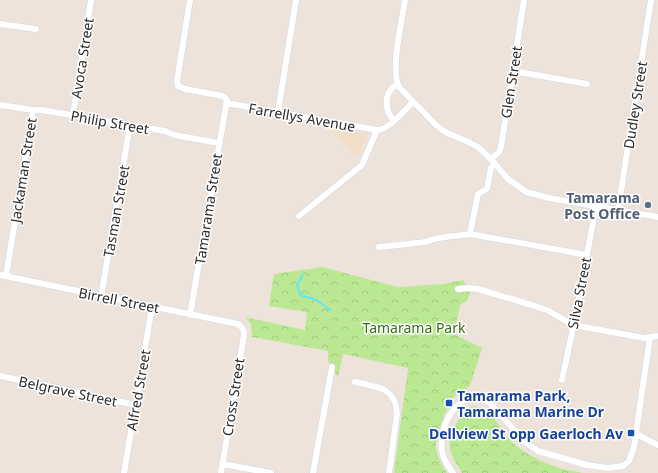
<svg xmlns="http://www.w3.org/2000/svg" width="658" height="473" viewBox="0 0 658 473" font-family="'Noto Sans',sans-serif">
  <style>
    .education { fill: #f1dfc9 }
    .forest { fill: url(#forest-crowns) }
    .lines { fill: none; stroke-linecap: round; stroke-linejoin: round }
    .stream { stroke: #65e5fa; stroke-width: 2 }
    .minor-casing { stroke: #d0d7e5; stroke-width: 7 }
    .minor { stroke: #fff; stroke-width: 6 }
    .service-dot { fill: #5c6f8a; stroke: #fff; stroke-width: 1.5 }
    .transit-dot { fill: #1a4fb4; stroke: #fff; stroke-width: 1.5 }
    .labels { text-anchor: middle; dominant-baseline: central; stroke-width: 3; stroke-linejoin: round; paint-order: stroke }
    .street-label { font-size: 14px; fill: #2b2b2b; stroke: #fff }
    .service-label { font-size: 14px; font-weight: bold; fill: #4e5e75; stroke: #fff; text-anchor: end }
    .park-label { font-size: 14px; fill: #326f13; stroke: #fff }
    .transit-label { font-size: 14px; font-weight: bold; fill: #164399; stroke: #fff; text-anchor: start }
  </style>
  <defs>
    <pattern id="forest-crowns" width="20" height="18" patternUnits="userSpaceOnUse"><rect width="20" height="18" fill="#bbe993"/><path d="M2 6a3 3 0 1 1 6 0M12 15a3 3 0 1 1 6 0" fill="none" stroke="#a1c87f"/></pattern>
  </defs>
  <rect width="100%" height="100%" fill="#eee3db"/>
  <path class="education" d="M332,128l36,6v2l-11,22 -27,-28z"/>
  <path class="forest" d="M322,267l76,20 46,-3 19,-4 7,13 -3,8 -7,4 -6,29 28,14 -12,38c-4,2 -9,5 -13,8 -10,9 -21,39 -21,53 1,10 6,18 11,26h-53l14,-105 -65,-14 -5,23 -10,-16v-10l-76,-14 -1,-13 -6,-7 60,13 2,-18 -38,-6 5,-32z
    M472,406c21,0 27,24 40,36 15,14 34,22 54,28 5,1 11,1 16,3h-120c-10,-16 -17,-25 -9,-43 4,-8 7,-13 12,-19l-1,-1z"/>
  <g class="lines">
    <path class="stream" d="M303,274l-6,12 4,10c14,2 18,5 29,14"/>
    <g class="minor-casing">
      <path id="minor" d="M190,0l-13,81 1,5 7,3 38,7 4,4 -37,215
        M405,0c-3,21 -15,70 -6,87l37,38 9,7 21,9 12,6 13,12 17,20 18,13 23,6 109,19
        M0,24l36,5
        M513,71l74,13
        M226,103l151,27c12,0 27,-19 36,-28
        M0,105l33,5h8l124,21 9,4 45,8
        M278,112l18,-112
        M73,115l18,-115
        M394,121c-10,-12 -11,-29 4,-37
        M491,159l8,-7 2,-5 23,-147
        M618,210l33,-210
        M299,216l63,-51 15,-35
        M470,234l8,-40 9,-5 4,-21 3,-4
        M379,247l47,-5c13,-7 30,-5 44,-8l117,21
        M0,275l238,49c4,3 6,5 6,11l-23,138
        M6,276l27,-166
        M458,289l11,-1 9,1 47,14 22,7 26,15 71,13 14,-2
        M101,297l29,-172
        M0,376l135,29
        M562,380l14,-66 20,-108
        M355,382c22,5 41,5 42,32l-8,59
        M636,434l22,11
        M222,464l49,9
        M124,473l28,-166
        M313,473l19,-106
        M453,473c-5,-7 -10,-14 -11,-22 -4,-25 18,-68 48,-48l35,39 13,9 49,14 21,3 15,-2 6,-5 5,-14 16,-110"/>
    </g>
    <use href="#minor" class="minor"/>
  </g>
  <circle class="service-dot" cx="648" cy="205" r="4"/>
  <g class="transit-dot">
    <rect x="445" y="399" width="8" height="8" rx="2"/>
    <rect x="627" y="429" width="8" height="8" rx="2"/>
  </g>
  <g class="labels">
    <g class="street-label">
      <text transform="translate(82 58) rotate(-81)">Avoca Street</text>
      <text transform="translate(511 82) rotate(-81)">Glen Street</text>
      <text transform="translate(635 105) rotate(-81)">Dudley Street</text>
      <text transform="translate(302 117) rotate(10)">Farrellys Avenue</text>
      <text transform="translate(110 122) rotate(10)">Philip Street</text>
      <text transform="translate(23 170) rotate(-81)">Jackaman Street</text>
      <text transform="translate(208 209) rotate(-81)">Tamarama Street</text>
      <text transform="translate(116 211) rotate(-80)">Tasman Street</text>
      <text transform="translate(579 293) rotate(-79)">Silva Street</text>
      <text transform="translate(119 300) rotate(11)">Birrell Street</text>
      <text transform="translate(138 390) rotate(-80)">Alfred Street</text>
      <text transform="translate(68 391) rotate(12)">Belgrave Street</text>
      <text transform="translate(233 397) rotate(-81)">Cross Street</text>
    </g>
    <g class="service-label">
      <text x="640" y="197">Tamarama<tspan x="640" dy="16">Post Office</tspan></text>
    </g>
    <g class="park-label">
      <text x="414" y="327">Tamarama Park</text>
    </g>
    <g class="transit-label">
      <text x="457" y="395">Tamarama Park,<tspan x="457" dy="16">Tamarama Marine Dr</tspan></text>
      <text x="623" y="433" text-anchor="end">Dellview St opp Gaerloch Av</text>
    </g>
  </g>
</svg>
